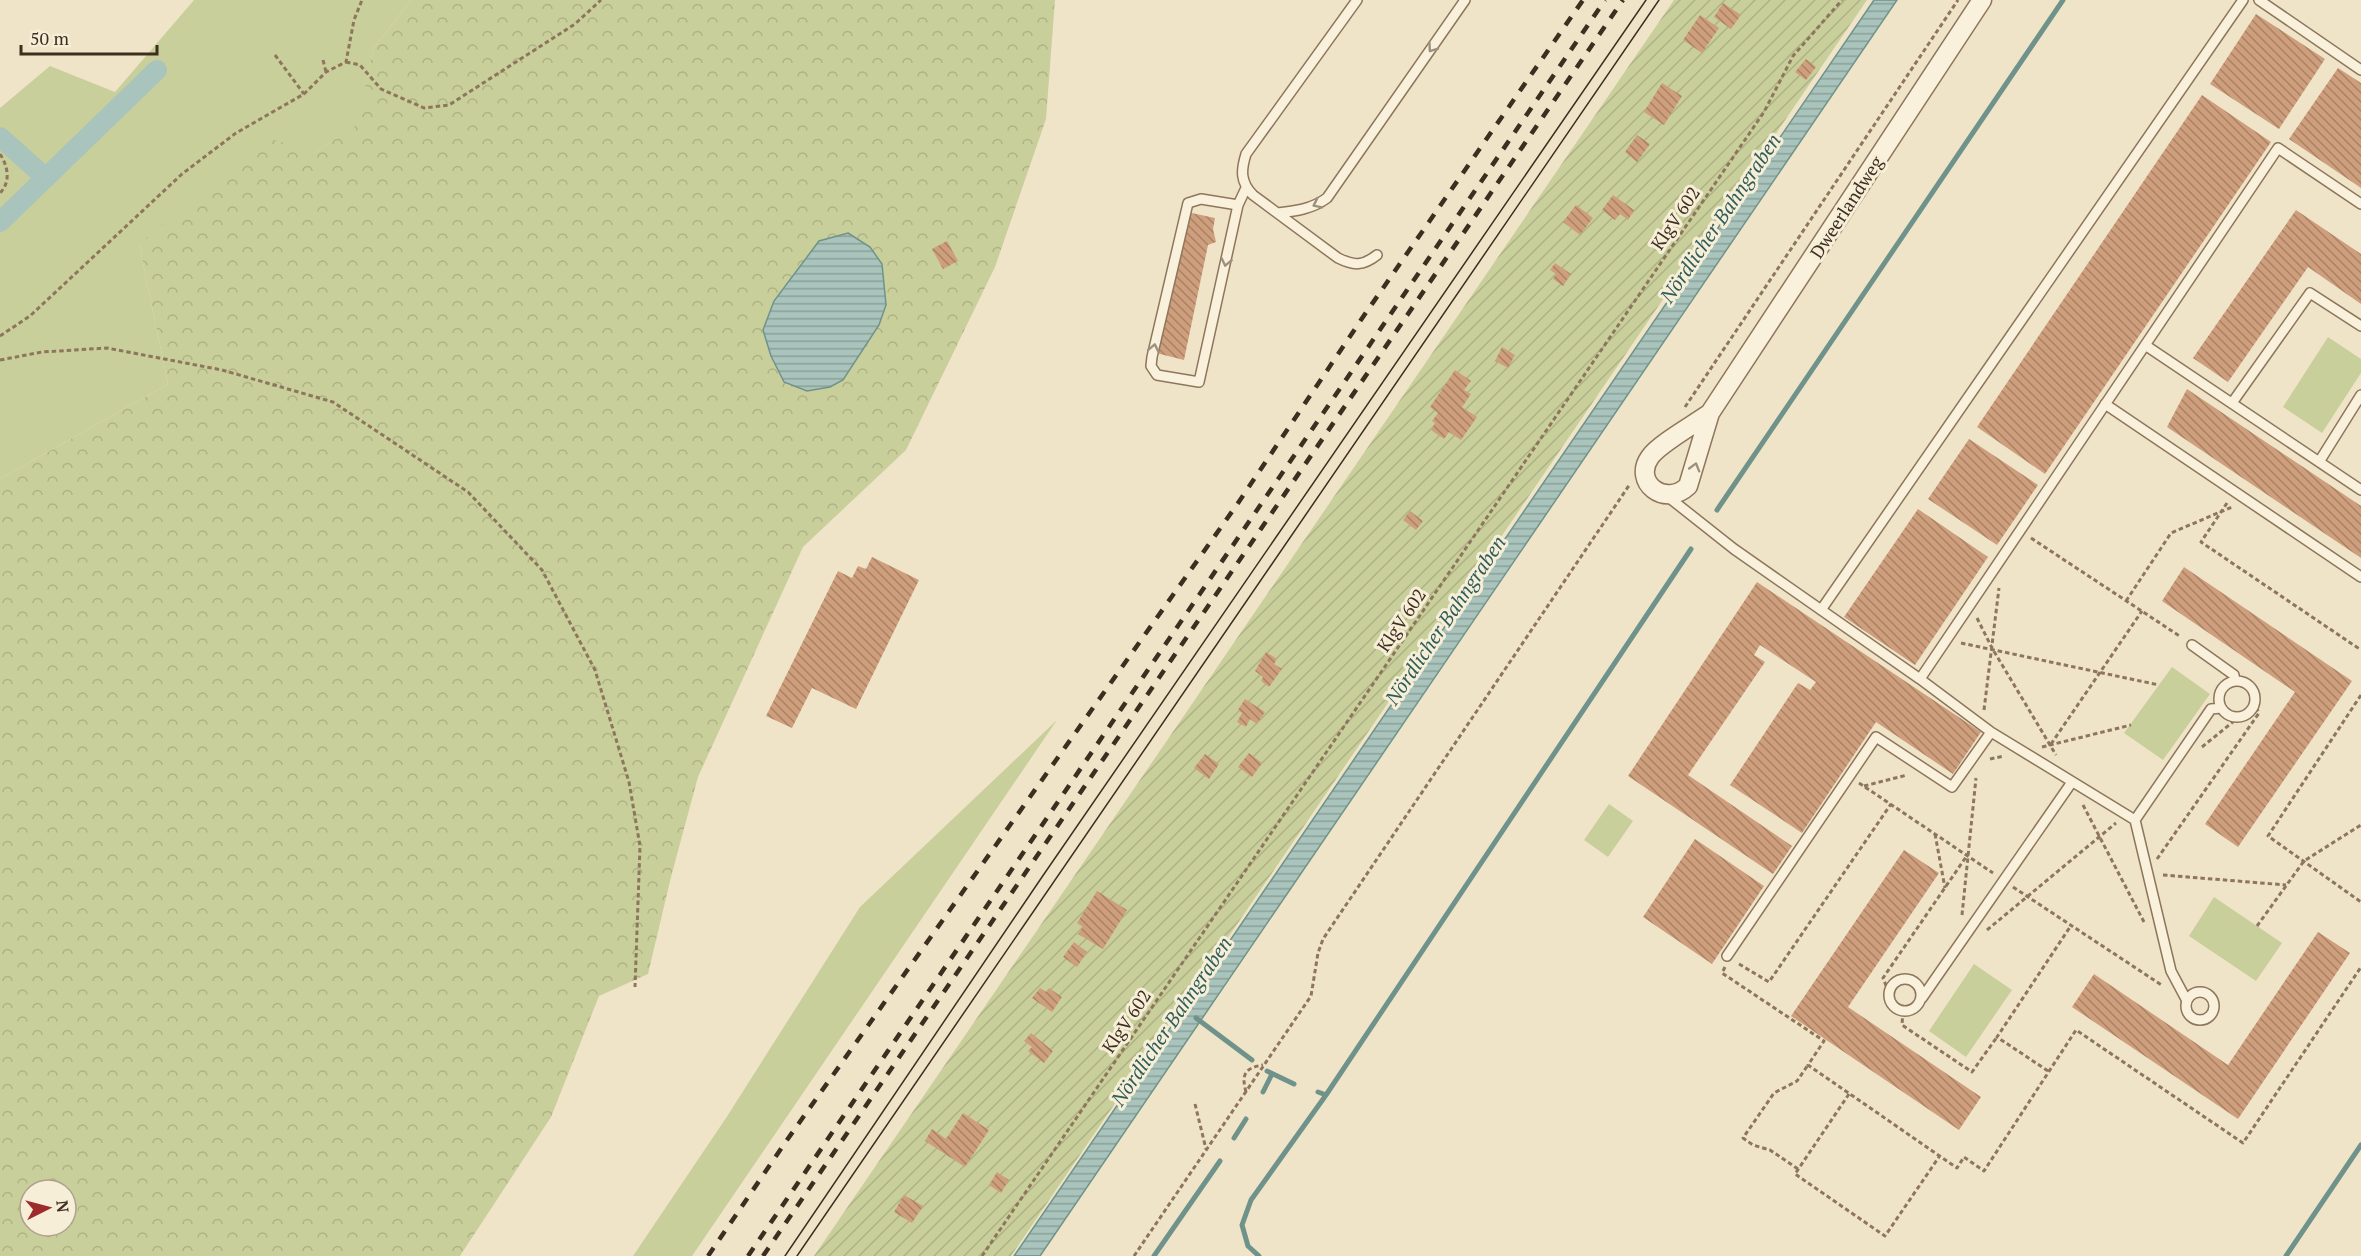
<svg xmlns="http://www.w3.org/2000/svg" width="2361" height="1256" viewBox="0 0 2361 1256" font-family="'PT Serif',serif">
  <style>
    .green { fill: #c9cf9b }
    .forest { fill: url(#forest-crowns); fill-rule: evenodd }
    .garden { fill: url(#garden-furrows) }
    .water { fill: url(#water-rules); stroke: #6f938a; stroke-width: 1.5 }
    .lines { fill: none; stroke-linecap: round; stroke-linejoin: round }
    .stream { stroke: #6f938a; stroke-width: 5 }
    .canal { stroke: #a9c4bc; stroke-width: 20 }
    .building { fill: url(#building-back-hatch) }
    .lane-casing { stroke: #8d765c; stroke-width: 12 }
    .street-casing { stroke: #8d765c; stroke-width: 21 }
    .path { stroke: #8d765c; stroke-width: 3; stroke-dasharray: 4.5 3; stroke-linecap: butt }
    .lane { stroke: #faf1dc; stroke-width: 9 }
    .street { stroke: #faf1dc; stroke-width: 18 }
    .tram { stroke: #3d2e20; stroke-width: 1.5 }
    .rail { stroke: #3d2e20; stroke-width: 4.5; stroke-dasharray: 10 10; stroke-linecap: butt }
    .oneway { stroke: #9c907e }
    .labels { text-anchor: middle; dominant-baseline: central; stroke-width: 6; stroke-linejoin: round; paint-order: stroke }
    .street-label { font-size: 18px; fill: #3d2e20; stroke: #f7eed8 }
    .water-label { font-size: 20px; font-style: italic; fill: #2f5d5a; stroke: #f7eed8 }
  </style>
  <defs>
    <pattern id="forest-crowns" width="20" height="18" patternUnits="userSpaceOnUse" patternTransform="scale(1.5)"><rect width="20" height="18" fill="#c9cf9b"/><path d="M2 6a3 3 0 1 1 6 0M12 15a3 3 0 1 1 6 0" fill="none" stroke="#aeb285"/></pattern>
    <pattern id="garden-furrows" width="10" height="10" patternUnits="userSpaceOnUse" patternTransform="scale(1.5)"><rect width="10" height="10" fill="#c9cf9b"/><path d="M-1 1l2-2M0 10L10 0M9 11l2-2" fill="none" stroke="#aeb285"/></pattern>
    <pattern id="water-rules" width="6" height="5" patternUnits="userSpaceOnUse" patternTransform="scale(1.5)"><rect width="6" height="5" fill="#a9c4bc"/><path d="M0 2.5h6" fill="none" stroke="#8ba098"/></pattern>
    <pattern id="building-back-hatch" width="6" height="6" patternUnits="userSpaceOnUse" patternTransform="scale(1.5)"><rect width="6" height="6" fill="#cf9f7d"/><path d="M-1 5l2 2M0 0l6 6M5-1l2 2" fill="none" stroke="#a98266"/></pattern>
  </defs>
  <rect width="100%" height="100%" fill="#f0e4c8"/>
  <path class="green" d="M194,0h217l-38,49 -14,75 -45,29 -175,91 29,140 -168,95v-371l50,-42 65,26z
    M2328,337l33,22v14l-39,60 -39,-26z
    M2172,667l38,27 -47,66 -39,-27z
    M1057,720l-365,536h-59l93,-138 134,-211z
    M1609,804l24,17 -25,36 -24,-17z
    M2214,897l68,46 -26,38 -67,-45z
    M1974,964l38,26 -46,67 -37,-26z"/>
  <path class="forest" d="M411,0h644l-9,119 -51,148 -89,183 -103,97 -105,230 -27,100 -23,97 -49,22 -48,121 -91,139h-460v-777l168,-95 -29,-140 127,-107 48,16 44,-29 15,-75zM882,264l4,41 -7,20 -36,55zM30,1190h36v36h-36z"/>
  <path class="garden" d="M1674,0h193l-856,1256h-197z"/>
  <path class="water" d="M1874,0h23l-857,1256h-26z
    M848,233l22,14 12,17 4,41 -7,20 -36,55 -13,7 -23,4 -23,-9 -13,-26 -8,-26 11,-29 45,-60z"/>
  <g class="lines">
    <path class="stream" d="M1717,510l346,-510
      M1196,1018l56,42
      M1267,1071l27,13
      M1263,1092l9,-18
      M1318,1092l8,3
      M1234,1138l12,-19
      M1154,1256l66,-95
      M1259,1256l-11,-10 -6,-21 9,-25 75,-105 365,-546
      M2286,1256l75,-111"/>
    <path class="canal" d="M0,137l46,41
      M0,222l157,-152"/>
  </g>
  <path class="building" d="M1723,3l18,12 -10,14 -17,-12z
    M2256,14l69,45 -46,70 -69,-45z
    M1700,15l19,13 -17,25 -19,-13z
    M1806,59l10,8 -10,13 -11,-8z
    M2338,68l23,15v105l-72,-49z
    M1662,83l20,13 -18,29 -20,-13z
    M2202,95l69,47 -226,332 -68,-47z
    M1637,135l13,9 -13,18 -12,-10z
    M1613,195l21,15 -6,10 -8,-6 -5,6 -13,-10z
    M1576,205l17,13 -13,17 -17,-13z
    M2296,210l65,44v50l-53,-37 -80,115 -35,-24z
    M1187,212l28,6 -2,11 3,13 -8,3 -24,115 -28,-7z
    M947,241l11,20 -15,8 -11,-20z
    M1555,263l16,11 -8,12 -10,-7 3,-5 -6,-4z
    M1502,347l13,8 -7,13 -13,-7z
    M1455,370l16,11 -7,9 7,4 -9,13 15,10 -16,23 -12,-8 -5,7 -13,-9 4,-7 -3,-2 6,-8 -8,-6z
    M2187,389l174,117v52l-194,-131z
    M1969,439l69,46 -41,60 -69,-46z
    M1918,509l70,48 -73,108 -71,-48z
    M1410,511l13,10 -7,9 -13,-10z
    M872,557l47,23 -63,129 -44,-21 -20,40 -26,-12 72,-145 14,7 6,-12 8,3z
    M2184,567l168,114 -114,166 -33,-23 90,-132 -133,-91z
    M1757,582l224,150 -28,42 -77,-52 -74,111 -72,-48 68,-102 12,7 6,-8 -56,-37 -6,10 11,7 -77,113 104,71 -19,28 -145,-98z
    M1266,652l11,7 -3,5 8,5 -13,18 -8,-6 2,-4 -8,-6z
    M1245,699l20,13 -8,12 -7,-5 -4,8 -9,-5 5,-9 -4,-3z
    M1249,753l13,10 -10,14 -14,-10z
    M1205,754l14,10 -10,15 -15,-11z
    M1695,839l69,47 -52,78 -69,-47z
    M1904,850l35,23 -91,134 133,90 -22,33 -168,-114z
    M1097,891l30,19 -24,39 -25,-15 5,-7 -6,-4z
    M2318,932l32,21 -112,166 -166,-112 22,-33 134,91z
    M1074,942l13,10 -10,15 -14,-10z
    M1040,988l6,4 3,-4 13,9 -10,15 -20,-14z
    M1031,1033l22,18 -9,12 -16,-12 4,-4 -8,-6z
    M963,1113l26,17 -24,37 -40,-26 7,-12 14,10z
    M997,1172l12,8 -8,13 -12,-8z
    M904,1195l19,11 -11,17 -18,-11z"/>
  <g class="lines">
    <g class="lane-casing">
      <path id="lane" d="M1357,0l-111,154c-5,16 -6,28 7,41l85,63c16,8 25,8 39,-3
        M2259,0l102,70
        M1238,205l-37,-6 -13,4 -36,154 -1,9 6,9 42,7 39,-177 8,-17
        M1278,213c18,-2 34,-4 49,-15l138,-198
        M2145,345l216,145
        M2232,403l78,-110 51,33
        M2105,404l256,173
        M2319,462l42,-67
        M1667,496l67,53 186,130
        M1821,610l422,-610
        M2192,645l42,30 1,6
        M2219 699a18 18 0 1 1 36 0a18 18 0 1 1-36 0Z
        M1991,732l144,88 76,-111 10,-1
        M2135,820l36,151 16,30
        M1727,956l149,-219 76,50 39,-55 -71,-53 358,-531 83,56
        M1889 995a16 16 0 1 1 32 0a16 16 0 1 1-32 0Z
        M2186 1006a14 14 0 1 1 28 0a14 14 0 1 1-28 0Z
        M1922,998l150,-216"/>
    </g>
    <g class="street-casing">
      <path id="street" d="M1710,413c-15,11 -51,31 -60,44 -18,25 15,51 38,29l22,-73 272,-413"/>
    </g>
    <path class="path" d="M275,55l29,39
      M323,60l3,12
      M346,62l14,3 21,24 43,19 25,-3 126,-81 26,-24
      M0,154c8,12 11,28 0,39
      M0,336l30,-20 152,-142 54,-41 68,-39 22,-22 20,-10 8,-42 8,-20
      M0,360l42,-8 65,-4 115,22 111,32 135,90 74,78 53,100 34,112 11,64 -5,141
      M1685,407l273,-407
      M2227,503l-26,39 160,108
      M2031,538l150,99
      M2126,601l45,-68 61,-26
      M1977,618l15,30 64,107
      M1961,643l198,42
      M2361,695l-93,141 93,66
      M1984,710l15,-122
      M2051,744l91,-133
      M2042,747l89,-22
      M2202,747l37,-30
      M1990,759l14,-3
      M1859,783l134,90
      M1864,786l43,-11
      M2083,805l61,117
      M1935,834l10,54
      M2157,859l102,-146 -5,-9
      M2163,875l123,10
      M2013,887l150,99
      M1962,915l14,-137
      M2257,926l47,-65 57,-36
      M1987,930l129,-107
      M1739,964l30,18 122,-178
      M1725,967l-3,6 102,68 -16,24 149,103 7,-11 20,14 92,-141 167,113 118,-176
      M1889,993l-6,-15 83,-121
      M1903,1011l-1,14 70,47 25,-35
      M2048,1071l-51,-34 73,-110
      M1246,1092c-5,-18 -1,-24 17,-27
      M1849,1094l-54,80 90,62 54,-79
      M1195,1104l11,45
      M1798,1169l-28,-19 -17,-5 -10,-7 31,-45 23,-12 11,-16
      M982,1256l782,-1144 29,-56 49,-56
      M1134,1256l177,-260 7,-43 5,-14 307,-455"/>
    <use href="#lane" class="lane"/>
    <use href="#street" class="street"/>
    <path class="tram" d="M785,1256l257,-379 604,-877
      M797,1256l862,-1256"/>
    <path class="rail" d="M708,1256l79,-116 449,-634 129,-192 218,-314
      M748,1256l857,-1256
      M763,1256l860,-1256"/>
  </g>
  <defs><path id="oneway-chevron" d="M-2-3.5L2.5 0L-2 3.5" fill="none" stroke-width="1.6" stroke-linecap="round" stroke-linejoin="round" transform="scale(1.5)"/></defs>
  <g class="oneway">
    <use href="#oneway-chevron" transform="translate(1432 48) rotate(125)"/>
    <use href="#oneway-chevron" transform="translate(1317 204) rotate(154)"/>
    <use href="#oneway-chevron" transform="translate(1226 262) rotate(102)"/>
    <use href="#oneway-chevron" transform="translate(1154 348) rotate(-78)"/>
    <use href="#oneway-chevron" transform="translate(1695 467) rotate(-74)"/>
  </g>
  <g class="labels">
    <g class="street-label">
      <text transform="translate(1846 207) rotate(-57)">Dweerlandweg</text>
      <text transform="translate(1675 218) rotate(-56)">KlgV 602</text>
      <text transform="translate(1401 620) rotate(-56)">KlgV 602</text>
      <text transform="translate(1126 1021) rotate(-56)">KlgV 602</text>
    </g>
    <g class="water-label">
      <text transform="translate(1720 218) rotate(-56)">Nördlicher Bahngraben</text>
      <text transform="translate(1445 620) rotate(-56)">Nördlicher Bahngraben</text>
      <text transform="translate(1171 1021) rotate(-56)">Nördlicher Bahngraben</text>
    </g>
  </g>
  <g transform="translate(48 1208) rotate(84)"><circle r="28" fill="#f7eed8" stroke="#ada18e" stroke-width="1.5"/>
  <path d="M0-4.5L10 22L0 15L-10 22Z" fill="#9e2a2b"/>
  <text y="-9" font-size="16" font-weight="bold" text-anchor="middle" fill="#3d2e20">N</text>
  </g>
  <path d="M21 45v9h136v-9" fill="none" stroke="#3d2e20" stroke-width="3"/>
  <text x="30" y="45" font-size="18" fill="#3d2e20" stroke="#f7eed8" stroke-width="4.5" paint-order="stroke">50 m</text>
</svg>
